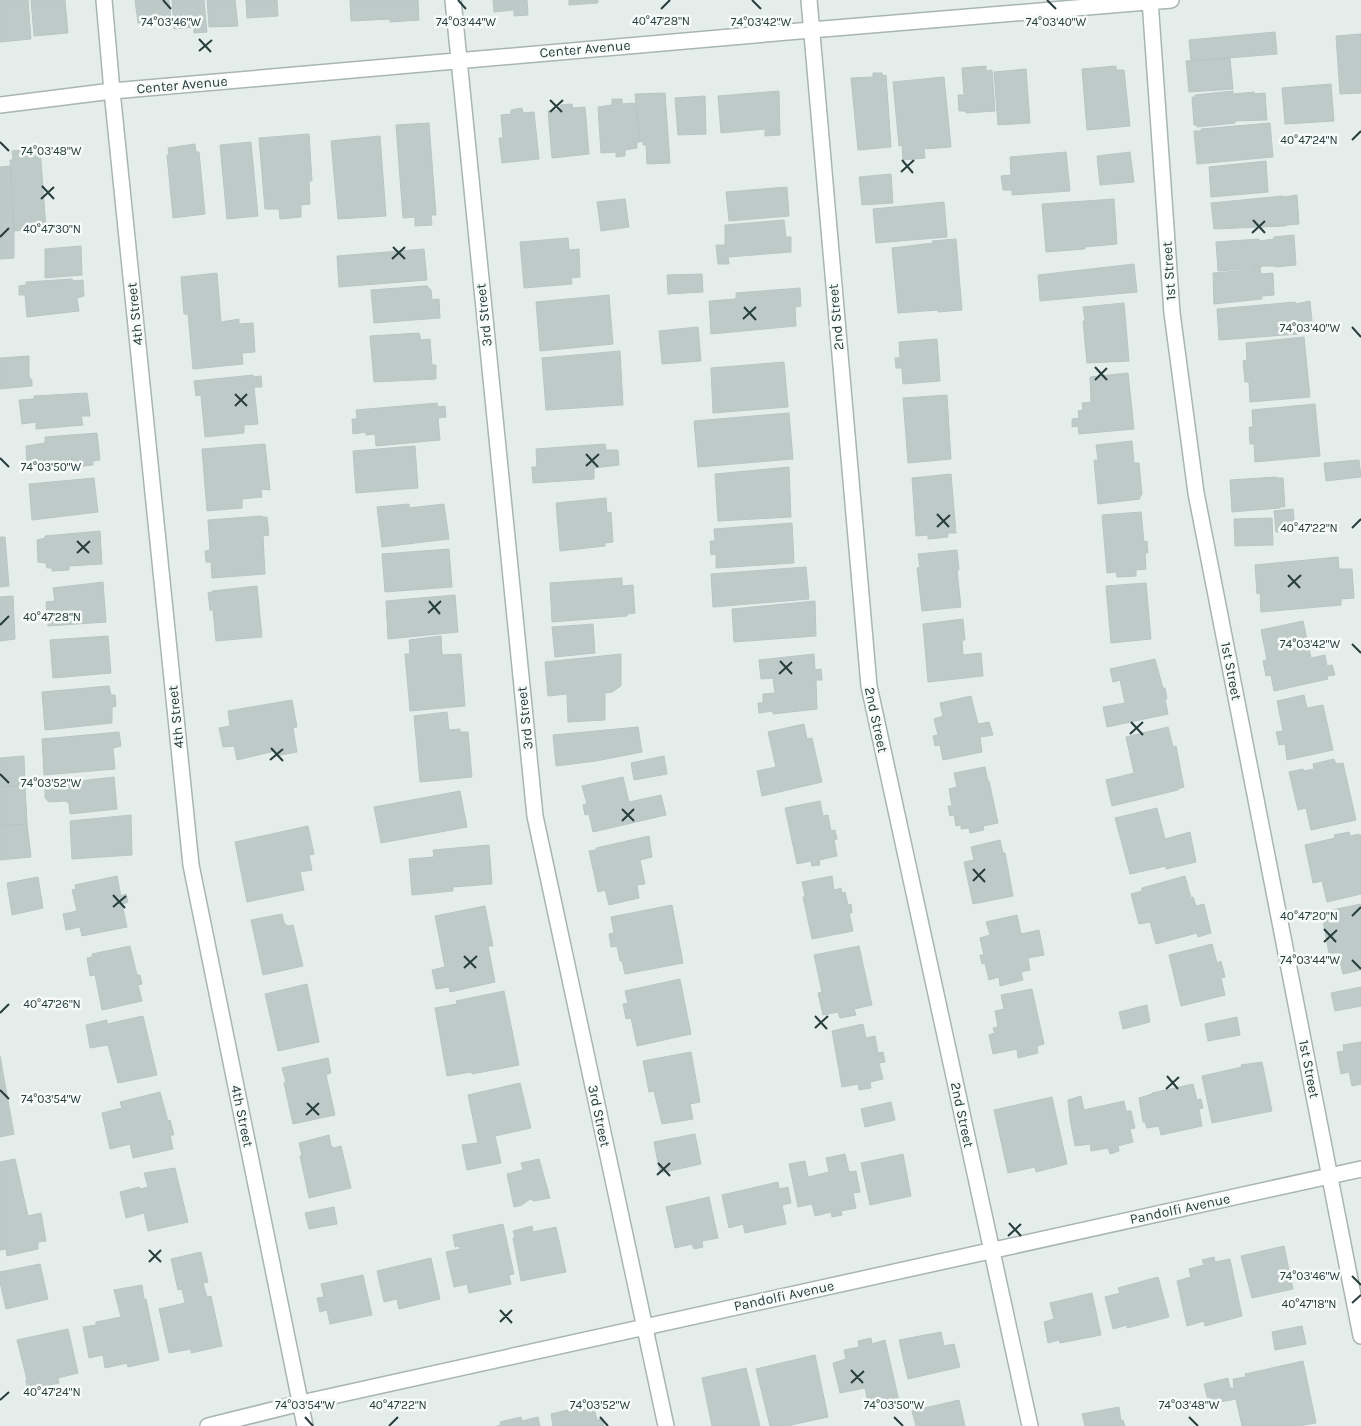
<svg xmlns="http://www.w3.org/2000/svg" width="1361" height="1426" viewBox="0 0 1361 1426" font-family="Karla,sans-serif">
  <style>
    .building { fill: #becac8; stroke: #b8c6c3 }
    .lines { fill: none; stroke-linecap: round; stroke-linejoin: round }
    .minor-casing { stroke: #a8b5b3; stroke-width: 18 }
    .minor { stroke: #fff; stroke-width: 15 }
    .ticks { fill: none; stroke: #263d3b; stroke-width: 2 }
    .labels { text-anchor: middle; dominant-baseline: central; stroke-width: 5; stroke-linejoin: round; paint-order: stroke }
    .street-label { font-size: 14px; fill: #263d3b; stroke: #f6faf8 }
    .ticks-label { font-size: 12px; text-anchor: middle; fill: #263d3b; stroke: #f6faf8; stroke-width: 5; stroke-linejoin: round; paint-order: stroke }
  </style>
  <rect width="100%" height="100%" fill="#e5edeb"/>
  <path class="building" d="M0,0h28l3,39 -31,3z
    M31,0h34l3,33 -34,3z
    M135,0h34l2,20 -33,3z
    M172,0h32l3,32 -13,1v-6l-20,2z
    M207,0h28l3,26 -29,1z
    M246,0h31l1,16 -31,2z
    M350,0h68l1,20 -29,2v-3l-39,2z
    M493,0h34l1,15 -14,1v-6l-20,2z
    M569,0h29v3l-29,2z
    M1275,32l2,22 -86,7 -2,-21z
    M1361,34v59l-21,1 -4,-58z
    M1230,58l3,31 -44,3 -3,-31z
    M986,66v5l6,-1 3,41 -29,2v-2h-7l-1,-16h6l-2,-27z
    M1116,66v4h8l6,56 -43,4 -5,-61z
    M1026,69l4,54 -32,2 -4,-53z
    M873,73h9l1,3 3,-1 5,72 -33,3 -7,-72 22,-1z
    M944,77l7,70 -27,2 1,9 -22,2 -1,-15 -3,1 -6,-64z
    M1331,84l3,37 -49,3 -3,-36z
    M779,91l1,44 -15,1v-7l-44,4 -3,-37z
    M1233,91v3l21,-2v2l11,-1 2,27 -32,1v2l-38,4v-2h-3l-2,-28h4l-1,-2z
    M665,93l5,70 -23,1 -1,-19h-3v-4l-3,1 -5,-48z
    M705,96l1,38 -28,1 -3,-37z
    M612,99h10v5l14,-1 4,39h-3v6l-12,2v6l-9,1v-5l-15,1 -3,-46 14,-2z
    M572,104l1,4 12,-1 4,47 -37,4 -4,-47 12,-1v-5z
    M522,108l1,5 11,-1 5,47 -37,4 -3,-25h4l-2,-23 10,-1v-4z
    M429,123l7,92h-5l1,10 -17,1v-9l-12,1 -7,-93z
    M1270,123l3,34 -76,7 -3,-33h7v-2z
    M309,134l3,47h-3l1,23 -9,1v12l-21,2 -1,-10h-14l-6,-71z
    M380,136l6,80 -48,3 -7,-78z
    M251,142l7,74 -31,3 -7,-74z
    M195,144l1,8h3l6,62 -32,4 -6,-63h2l-1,-7z
    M40,148l6,81 -32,2 -4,-71h3l-1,-9z
    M1066,152l4,39 -58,4v-5h-9l-2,-14 10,-1 -1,-18z
    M1130,152l4,30 -34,3 -3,-29z
    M1266,161l2,31 -57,5 -2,-30z
    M10,166l4,65v27l-14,1v-92z
    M891,174l2,29 -31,2 -3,-28z
    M787,187l2,29 -60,5 -3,-29z
    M1297,195l2,29 -13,1v1l-72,3 -3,-26 72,-7 1,1z
    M625,199l4,28 -28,4 -4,-29z
    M1114,199l3,45 -32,3v2l-39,3 -4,-48z
    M944,202l3,35 -71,6 -3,-34z
    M784,220l2,17h5v15l-63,5 1,7h-11l-2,-19h9v-20z
    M1294,235l2,30 -20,2v-1h-15v2l-43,3 -2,-29 43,-3v2l15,-2v-2z
    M568,238l1,12 10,-1 1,28 -9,1 1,6 -48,4 -4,-46z
    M956,239l6,71 -24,2v-2l-40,3 -6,-65 41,-5 -1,-2z
    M81,246l1,29 -37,3v-29z
    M424,249l3,31 -88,7 -2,-31z
    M1134,264l3,28 -97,9 -2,-26z
    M1260,269l1,5 12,-1 1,22 -12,1v3l-48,5 -1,-31z
    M217,273l4,49 18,-3v5l14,-1 2,29 -13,1 1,11 -50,5 -5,-55h-4l-3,-37z
    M702,274l1,18 -35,2 -1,-19z
    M72,279l2,2 9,-1 1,16 -7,2 2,13 -52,6 -2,-22h-6v-9l7,-1v-3z
    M426,285l5,5 1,10 7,-1 1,19 -66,5 -3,-33 55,-4z
    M800,288l1,18 -6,1 1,19 -85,8 -2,-33 27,-2v-6z
    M609,295l4,49 -73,7 -4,-49z
    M1310,301l3,30 -15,1v2l-79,6 -2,-31 78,-7 1,2z
    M1124,303l5,58 -42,2 -4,-42h2l-2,-14z
    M698,327l3,34 -39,3 -3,-33z
    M419,333l2,7 9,-1 2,26h4v14l-62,3 -4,-46z
    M1304,337l6,60 -60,5 -1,-20h-4l-2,-21 4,-1 -1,-17z
    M937,339l3,42 -37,3 -1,-16h-6l-1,-10h5l-1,-16z
    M620,351l3,54 -77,5 -4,-52z
    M29,356v20l3,5v5l-32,3v-31z
    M784,362l4,45 -75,6 -2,-45z
    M1128,373l6,56 -55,5 -1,-8 -6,1v-8l7,-1 -1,-7 5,-1 -1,-7 9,-1 -1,-25z
    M253,375v2l8,-1 1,11h-8l4,37 -14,1v8l-39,4 -4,-42 -5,1 -2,-15z
    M87,393l3,23h-9l2,9 -47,4v-7l-14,2 -3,-24 15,-1v-3z
    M947,395l4,64 -43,4 -5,-65z
    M437,403l1,4 7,-1 1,11 -8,1 2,22 -64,6 -1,-12 -9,1v-3l-13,2 -1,-15h5l-1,-9z
    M1315,404l5,52 -65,6 -1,-18h-4l-1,-17h4l-1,-17z
    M789,413l4,46 -95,8 -4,-46z
    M97,433l3,27 -7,1v4l-45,5v-2h-8l-1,-5 -12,1 -1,-18 19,-3v-6z
    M1132,441l2,22h5l3,32h-2v4l-42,5 -4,-44h4l-2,-15z
    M265,444l5,46 -9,-1 1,8 -20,2v9l-35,3 -5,-62z
    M605,444l1,6h12l1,15 -25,3v11l-61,4 -1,-16h5l-1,-18z
    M415,446l3,42 -62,5 -3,-42z
    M1359,460l2,17 -35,4 -2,-18z
    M789,467l2,50 -73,4 -3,-47z
    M951,474l5,59h-8v4l-20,2v-4l-12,1 -4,-58z
    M1276,477v1h7l2,29h-5v1l-48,4 -2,-32z
    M94,478l4,34 -66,8 -3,-36z
    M606,498l1,15 4,-1 2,30 -8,1v3l-45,5 -4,-48z
    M409,504v4l35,-4 5,35 -67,8 -5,-40z
    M1293,509l2,22 -19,1 -2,-21z
    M1141,512l3,30 3,-1 1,12h-3l1,16 -10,1v6l-19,1 -1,-5 -9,1 -5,-58z
    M262,516v1h5l2,18 -6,1 2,38 -53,4 -1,-16h-5l-1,-11 5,-1 -2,-30z
    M1272,518l1,27 -38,1 -1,-27z
    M792,523l2,40 -78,5v-14l-5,1 -1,-14h5l-1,-12z
    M100,531l2,33 -33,2v4l-17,1v-3h-5l-1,-5 -8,-1 -1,-22 8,-2v-2z
    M0,537h5l4,49 -9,1z
    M449,549l3,38 -67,5 -3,-38z
    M957,550l2,20h-2l4,37 -39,4 -5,-43 3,-1 -2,-13z
    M1338,557l1,12h13l2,29 -13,1v6l-80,7 -1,-19 -3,1 -2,-29z
    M806,567l3,32 -96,8 -2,-33z
    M622,578v8l11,-1 2,28 -8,1v2l-75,6 -2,-39z
    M103,582l3,40 -58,4 -2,-24 9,-1 -2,-13z
    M1146,583l5,56 -40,4 -5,-57z
    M257,586l5,51 -46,4 -3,-31h-3l-2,-17 4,-1v-1z
    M455,595l3,37 -70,7 -2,-38z
    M13,596l2,43 -15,2v-44z
    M815,601l1,35 -82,6 -2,-33z
    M963,619l2,21h-3l1,15 18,-2 2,23 -55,6 -5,-58z
    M1303,621l8,37 14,-3 2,11 5,-1 3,10 -8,1 1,3 -54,12 -3,-16 -5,1 -3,-15 4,-1 -6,-30z
    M593,624l2,29 -40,4 -3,-30z
    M108,636l3,37 -58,5 -3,-38z
    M441,636l1,19 19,-1 4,52 -55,5 -5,-57h5l-1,-14z
    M621,654v32l-9,6 -7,1v27l-37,2 -1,-28 -19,2 -3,-34z
    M814,654l1,16 6,-1 1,11h-6l1,29 -44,5v-3l-14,2 -1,-10h5v-9l12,-1 -2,-15 -12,1 -2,-19z
    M1155,659l8,29h2l2,11h-2l3,15 -61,13 -4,-20 22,-4 -5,-23 -7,2 -3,-13z
    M109,686l2,9h4l1,11 -4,1v16l-67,7 -3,-38z
    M1304,695l3,13 16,-3 10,45 -46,10 -2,-16 -6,1 -3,-13 7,-1 -6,-30z
    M971,696l7,28 11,-2 4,13 -13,2 2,15 -39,8 -3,-15 -5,1 -2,-10 5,-1 -4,-16 9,-3 -3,-13z
    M292,700l5,27 -4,1 4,24 -21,4 -1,-5 -38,9 -3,-14 -11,1 -4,-19 11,-2 -2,-15z
    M447,712l2,18 11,-1v3h8l4,45 -52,5 -6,-66z
    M804,724l3,15 5,-1 10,44 -60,14 -5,-25 19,-4 -8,-35z
    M638,727l4,25 -46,9 -40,5 -3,-31z
    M1168,727l5,20 3,-1 8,41 -6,2v1l-66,16 -6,-26 28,-7 -8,-36z
    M119,732l2,14 -8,2 2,21 -71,6 -2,-36z
    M24,756l1,29 -25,2v-29z
    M664,756l3,18 -33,6 -3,-17z
    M1334,759l2,5 7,-1 13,57 -45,10 -5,-22 -8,2 -9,-38 14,-3 1,2 10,-2 -1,-5z
    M985,767l3,14h1l9,42 -15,3 1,4 -14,3 -1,-5 -8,1v-4l-5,1 -2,-11 -4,1 -2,-10h4l-3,-17 8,-2 -3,-14z
    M114,777l3,32 -47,5 -1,-11 -4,-2 -16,1 -4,-4v-13z
    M623,777l6,25 32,-7 5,20 -73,17 -4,-18 -4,1 -2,-10 4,-1 -5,-18z
    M25,785l2,39 -27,2v-39z
    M460,791l7,36 -86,16 -7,-36z
    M820,801l3,15 5,-1 3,16 4,-1 2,9 -3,1 3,16 -18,4 1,5 -8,1 -1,-5 -14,3 -12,-56z
    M1157,808l8,31 25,-7 6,30 -30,7v-3l-36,8 -15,-56z
    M131,815l1,40 -60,4 -2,-38z
    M27,824l4,33 -31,3v-34z
    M308,826l6,28 -5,1 3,15 -12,2 4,18 -57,12 -12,-60z
    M1349,832l1,4 9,-2v1h2v59l-34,8 -5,-21 -9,2 -8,-38 30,-7 -1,-3z
    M649,836l3,21 -12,3 5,24 -8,1 2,13 -30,7 -4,-15 -7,2 -9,-41 7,-1v-2z
    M1000,840l3,13h2l8,43 -40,8 -9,-42 10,-2 -3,-13z
    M489,845l3,39 -39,3v4l-41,4 -3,-36 25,-2 -1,-7z
    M117,876l4,20 5,-2 2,8 -6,2 5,23 -45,9 -2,-9 -14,3 -3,-16 14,-3 -5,-21 4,-1 -1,-4z
    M832,876l2,14 7,-2 1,5 3,-1 3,13 3,-1 1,9h-3l4,18 -41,8 -9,-42 2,-1 -3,-14z
    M1185,876l6,22 2,-1 3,9 8,-2 7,29 -13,4 -1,-4 -41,11 -6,-22 -11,2 -8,-30 11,-3v-3z
    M38,877l5,31 -31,7 -5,-32z
    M1361,904v66l-18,4 -5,-22 -9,2 -7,-39 11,-2 -1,-3z
    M672,905l11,58 -58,11 -3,-13h-2l-3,-15 -6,1 -2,-13 5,-1 -3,-16z
    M485,906l8,40h-5l7,36 -45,10 -1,-5 -13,2 -4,-19 13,-3 -10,-51z
    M282,914l2,9 4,3 5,-1 10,41 -40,9 -12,-55z
    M1017,915l4,19 18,-4 5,25 -16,3 2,12 -9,2 2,8 -23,6 -1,-9 -10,3 -4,-17 -3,1 -2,-9h4l-4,-17 10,-3 -4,-13z
    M1212,944l5,19 4,-2 4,16 -4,1 4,17 -44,11 -12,-51z
    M130,946l7,29h3l2,9 -4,1 4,16 -40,9 -7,-35 -5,1 -3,-18 5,-1v-3z
    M859,946l13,59 -18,4 2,6 -16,3 -2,-6 -15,3 -5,-22 4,-1 -8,-37z
    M680,979l11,55 -54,12 -6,-28 -5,1 -3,-15 5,-1 -3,-12z
    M307,984l12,58 -41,9 -13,-57z
    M1361,987v19l-26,5 -4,-18z
    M1032,989l12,55 -7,2 1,7 -20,5 -1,-9 -24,5 -4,-19 6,-2 -2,-5 5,-1 -3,-16 9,-2 -3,-14z
    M504,991l15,74 -47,9 -1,-2 -24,4 -12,-68 22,-4 -1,-3z
    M1147,1005l3,17 -27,7 -4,-17z
    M143,1016l14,59 -39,8 -10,-38 -18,3 -4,-23 21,-5v4z
    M1237,1017l3,18 -32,6 -3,-17z
    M863,1024l3,14 9,-2 3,17 5,-1 2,10 -6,1 4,16 -13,3 1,6 -12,2 -1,-6 -16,3 -10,-56z
    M1361,1042v42l-9,2 -3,-14 -8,2 -4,-22 7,-1 -1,-6z
    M691,1052l9,50 -10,2 3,15 -31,5 -8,-33 -5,1 -6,-31z
    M0,1056l14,78 -14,3z
    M328,1058l3,15 -5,2 9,40 -42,9 -9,-41 2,-1 -4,-14z
    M1262,1062l10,49 -60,12 -10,-47 40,-9 -1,-2z
    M520,1083l11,45 -36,8 6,27 -34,7 -5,-25 16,-2 -10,-48z
    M1193,1084l4,16 4,-1 2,9 -4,1 3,17 -41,9 -2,-9 -12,2 -2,-6h-2l-4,-24 13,-4v-1z
    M160,1092l8,29 2,-1 4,15h-4l3,14 -40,9 -3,-14 -20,5 -8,-36 20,-5 -2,-6z
    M1081,1096l3,14 40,-9 2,10h5l4,17 -5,1 3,13 -15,4 1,5 -9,3 -2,-6 -17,3 -1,-7 -15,2 -5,-27 -2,-19z
    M1052,1097l15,67 -31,8 -1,-5 -27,6 -14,-63z
    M891,1102l4,18 -30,7 -4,-18z
    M695,1134l6,30 -41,9 -6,-31z
    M329,1135l2,11 3,2 7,-2 10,42 -42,10 -9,-42 2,-1 -3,-12z
    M845,1154l4,18 7,-1 4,21 -7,1 3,15 -15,3 1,4 -10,2 -1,-5 -16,4 -3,-12 -14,3 -9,-43 16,-3 3,16 21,-5 -3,-14z
    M903,1154l8,42 -41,9 -9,-42z
    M15,1159l13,57 13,-3 5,28 -8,1v7l-31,7 -1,-7 -6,1v-88z
    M539,1159l11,39 -16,3 -4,-2 -8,6 -8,2 -7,-33 16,-4 -2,-7z
    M175,1168l13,54 -40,9 -4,-18 -18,5 -6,-26 19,-5 1,2 8,-2 -4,-14z
    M778,1182l1,7 9,-2 3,16 -9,2 4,19 -41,9 -2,-9 -14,4 -7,-33z
    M709,1197l9,41 -16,3 1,6 -9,2 -2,-5 -17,4 -9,-41z
    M334,1207l3,17 -28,5 -4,-16z
    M503,1224l11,50 -5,1 2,9 -42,9 -2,-9 -13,3 -8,-35 14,-3 -1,-3 -4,1 -2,-12z
    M532,1226l1,6 23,-5 10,45 -45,9 -8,-43 2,-1 -2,-6z
    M1284,1246l9,43 -41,9 -11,-42z
    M201,1252l7,30 -5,1 4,14 4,-1 11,50 -31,7v-4l-22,4 -10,-44 26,-6 -3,-14 -4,1 -7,-31z
    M1214,1257l1,5 15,-3 12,57 -37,10 -1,-5 -17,5 -10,-45 14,-4 -2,-8 15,-4 -2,-5z
    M431,1258l9,41 -41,10 -2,-10 -13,3 -7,-31z
    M40,1264l8,35 -42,10 -6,-27v-10z
    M363,1275l9,40 -42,9 -3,-14 -7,2 -3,-14 7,-1 -3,-13z
    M1158,1277l11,40 -42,11v-3l-14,4 -8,-32 15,-4 -2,-5z
    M142,1285l2,14h2l13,61 -31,7 -1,-4 -22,5 -2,-13 -14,3 -6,-31 13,-2v-3l25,-5 -7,-27z
    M1092,1293l9,42 -41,8 -1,-3 -11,3 -4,-21 10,-3 -4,-16z
    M1302,1326l4,18 -31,6 -3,-18z
    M68,1329l10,44 -20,5 1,5 -32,7 -1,-10h1l-10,-40z
    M941,1332l3,14 10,-2 6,23 -52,12 -9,-39z
    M871,1338l1,6 13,-4 14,61 -30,6 -4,-19 -25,5 -7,-30 13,-4 -2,-9 15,-3 -1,-6z
    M815,1355l13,62 -41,9h-17l-14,-57z
    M1303,1361l13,62 -18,3h-56l-6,-27 -27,5 -5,-20 24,-6 2,10h4l-1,-9 13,-2 -1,-3z
    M746,1368l14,58h-48l-10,-48z
    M959,1400l6,26h-49l-4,-15z
    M593,1404l4,16 5,-1 2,7h-51l-2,-12z
    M1119,1407l2,14 2,-1 2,6h-40l-3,-12z
    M521,1417l1,4 16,-4 2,9h-43l4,-1 -1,-3z"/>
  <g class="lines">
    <g class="minor-casing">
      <path id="minor" d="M104,0l8,91 79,774 114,561
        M453,0l82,816 131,610
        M809,0l60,686 161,740
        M1150,0l22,313 24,180 165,843
        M0,105l112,-14 699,-61 360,-30
        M208,1426l93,-23 1060,-234"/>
    </g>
    <use href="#minor" class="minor"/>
  </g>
  <path class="ticks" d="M163,0l8,9M458,0l8,9M752,0l9,9M1047,0l9,9M661,9l9,-9M199,39l12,13M199,51l13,-11M550,100l12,12M550,112l13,-12M1352,140l9,-9M0,142l9,9M902,160l11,13M901,172l13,-12M42,186l12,13M41,199l13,-12M1253,220l12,13M1252,233l13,-12M0,237l9,-9M393,247l12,12M392,259l13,-12M744,307l12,13M743,319l13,-12M1352,327l9,10M1095,367l12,13M1095,380l12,-12M235,394l12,12M235,406l12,-12M586,454l12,13M0,458l9,9M586,466l13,-12M937,514l12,13M937,527l13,-12M1352,528l9,-9M77,541l12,12M77,553l13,-12M1288,575l12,13M1288,587l13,-12M429,601l11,13M428,613l13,-12M0,625l9,-9M1352,644l9,9M780,661l12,13M779,674l13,-12M1131,722l12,13M1130,734l13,-12M271,748l12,13M270,760l13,-11M0,774l9,9M622,809l12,12M622,821l12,-12M973,869l12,13M973,881l12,-12M113,895l12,13M113,907l13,-11M1352,916l9,-9M1324,929l12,13M1324,942l13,-12M464,956l12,12M1352,960l9,9M464,968l13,-12M0,1013l9,-9M815,1016l12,13M815,1028l13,-12M1167,1076l11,13M1166,1089l13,-12M0,1090l9,9M307,1103l12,12M306,1115l13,-12M658,1163l12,13M657,1175l13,-12M1009,1223l12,13M1008,1236l13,-12M149,1250l12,12M149,1262l12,-12M1352,1276l9,9M1352,1303l9,-8M500,1310l12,13M500,1322l12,-12M851,1370l12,13M851,1383l13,-12M0,1400l9,-8M305,1417l8,9M600,1417l8,9M894,1417l9,9M1189,1417l9,9M389,1426l9,-9"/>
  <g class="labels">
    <g class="street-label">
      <text transform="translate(585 49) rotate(-5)">Center Avenue</text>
      <text transform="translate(182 85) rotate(-5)">Center Avenue</text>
      <text transform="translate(1169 271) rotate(-94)">1st Street</text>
      <text transform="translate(135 314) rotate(-96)">4th Street</text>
      <text transform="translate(484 315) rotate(-96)">3rd Street</text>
      <text transform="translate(836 317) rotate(-95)">2nd Street</text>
      <text transform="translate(1231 671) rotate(79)">1st Street</text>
      <text transform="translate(176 717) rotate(-96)">4th Street</text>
      <text transform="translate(525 718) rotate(-96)">3rd Street</text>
      <text transform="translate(876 720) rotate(78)">2nd Street</text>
      <text transform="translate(1309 1069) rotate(79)">1st Street</text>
      <text transform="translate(962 1115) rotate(78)">2nd Street</text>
      <text transform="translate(242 1116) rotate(78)">4th Street</text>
      <text transform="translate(599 1116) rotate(78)">3rd Street</text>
      <text transform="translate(1180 1209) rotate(-12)">Pandolfi Avenue</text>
      <text transform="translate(784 1296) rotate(-12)">Pandolfi Avenue</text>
    </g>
  </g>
  <g class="ticks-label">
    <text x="661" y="25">40°47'28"N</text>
    <text x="171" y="26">74°03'46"W</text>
    <text x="466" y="26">74°03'44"W</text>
    <text x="1056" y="26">74°03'40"W</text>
    <text x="761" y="26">74°03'42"W</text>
    <text x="1309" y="144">40°47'24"N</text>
    <text x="51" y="155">74°03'48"W</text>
    <text x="52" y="233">40°47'30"N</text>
    <text x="1310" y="332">74°03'40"W</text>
    <text x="51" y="471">74°03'50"W</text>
    <text x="1309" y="532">40°47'22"N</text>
    <text x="52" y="621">40°47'28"N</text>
    <text x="1310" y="648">74°03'42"W</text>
    <text x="51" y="787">74°03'52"W</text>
    <text x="1309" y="920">40°47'20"N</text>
    <text x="1310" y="964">74°03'44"W</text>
    <text x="52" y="1008">40°47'26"N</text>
    <text x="51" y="1103">74°03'54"W</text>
    <text x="1310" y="1280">74°03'46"W</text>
    <text x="1309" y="1308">40°47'18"N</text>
    <text x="52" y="1396">40°47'24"N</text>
    <text x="305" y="1409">74°03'54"W</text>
    <text x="600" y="1409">74°03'52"W</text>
    <text x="894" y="1409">74°03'50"W</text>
    <text x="1189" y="1409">74°03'48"W</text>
    <text x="398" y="1409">40°47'22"N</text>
  </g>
</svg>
